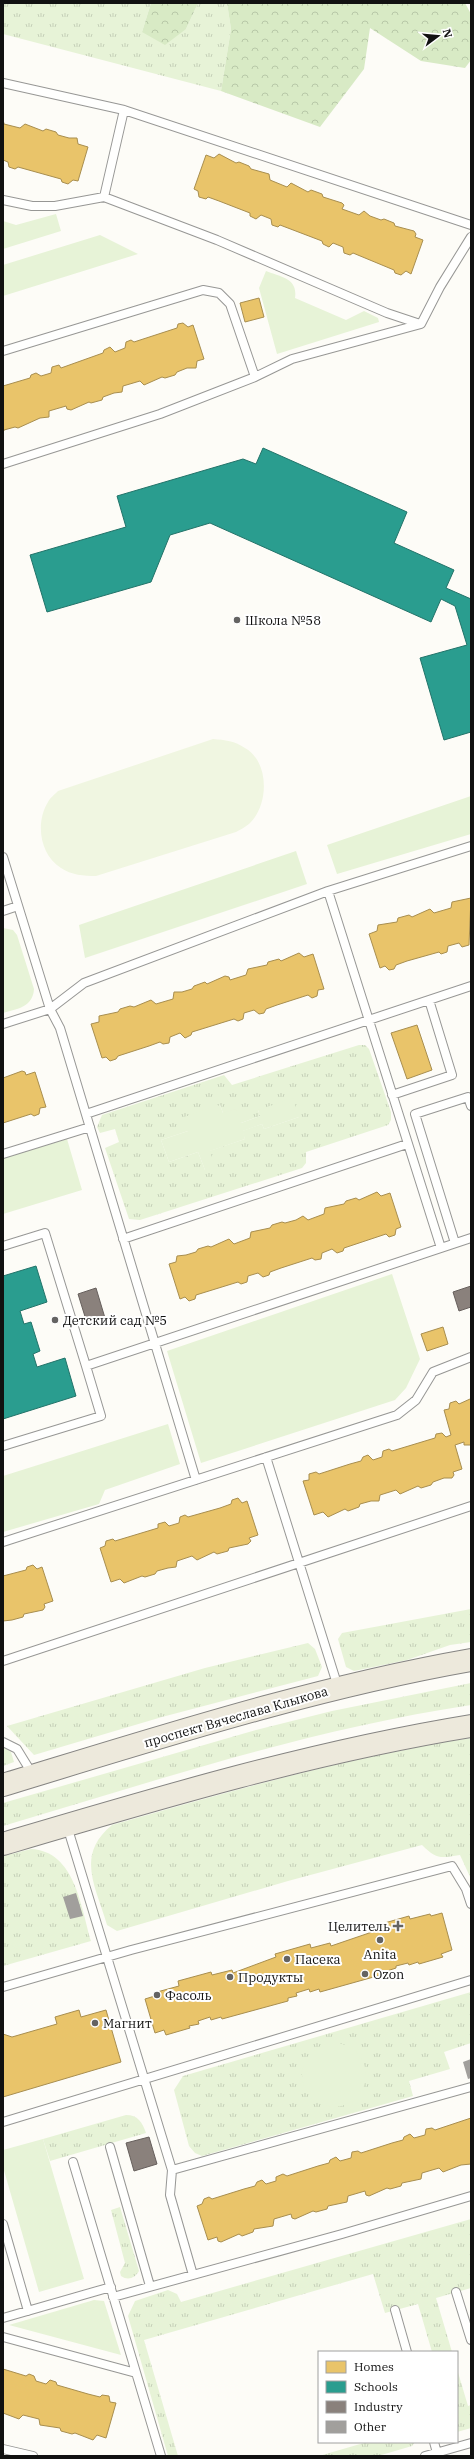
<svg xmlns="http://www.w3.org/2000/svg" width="474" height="2459" viewBox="0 0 474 2459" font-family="'IBM Plex Serif',serif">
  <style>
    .grass { fill: url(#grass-tufts); fill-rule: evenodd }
    .forest { fill: url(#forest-crowns) }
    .park { fill: #e7f3d7 }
    .pitch { fill: #f0f6e1 }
    .homes { fill: #e9c46a; stroke: #a88e4f }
    .schools { fill: #2a9d8f; stroke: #227369 }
    .industry { fill: #8a817c; stroke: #665f5c }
    .building { fill: #a19f9c }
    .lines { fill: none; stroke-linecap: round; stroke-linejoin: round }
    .lane-casing { stroke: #979795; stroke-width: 10 }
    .primary-casing { stroke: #858482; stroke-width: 24 }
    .lane { stroke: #fffffe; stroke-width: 8 }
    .primary { stroke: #ede9dc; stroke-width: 22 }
    .poi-dot { fill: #646362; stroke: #fff; stroke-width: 1.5 }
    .labels { text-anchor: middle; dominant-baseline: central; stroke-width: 4; stroke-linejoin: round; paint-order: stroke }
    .poi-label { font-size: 13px; fill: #111; stroke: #fff; text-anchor: start }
    .street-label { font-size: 13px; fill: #111; stroke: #fff }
  </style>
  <defs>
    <pattern id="grass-tufts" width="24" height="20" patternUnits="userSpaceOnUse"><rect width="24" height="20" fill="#e7f3d7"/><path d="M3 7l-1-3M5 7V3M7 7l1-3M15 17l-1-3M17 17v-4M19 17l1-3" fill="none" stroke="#c5cfb8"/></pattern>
    <pattern id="forest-crowns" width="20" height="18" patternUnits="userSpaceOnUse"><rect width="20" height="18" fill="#d8eac5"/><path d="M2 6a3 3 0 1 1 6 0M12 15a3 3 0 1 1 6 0" fill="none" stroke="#b8c8a8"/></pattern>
  </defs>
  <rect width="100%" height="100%" fill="#fdfcf7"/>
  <path class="grass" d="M3,3h148l-9,29 44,-3 12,-26h29l4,26 -10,62 -218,-57z
    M359,1045h6l4,4 22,63v8l-3,5 -82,27v11l-4,5 -162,52 -11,-1 -24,-71 14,-6 -4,-13 -15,4 -3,-6 5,-12 122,-40 8,10zM220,1105l3,8 18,10 19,-7 -2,-6 41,7 -35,12 -2,-5 -20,7 3,8 -36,12 -4,19 -7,-18 -29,10 -8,-22 27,-9z
    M471,1609v33l-21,3 -43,15 -53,11 -8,-4 -8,-28 4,-6z
    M308,1643l7,6 7,18 -4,9 -156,41 -128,38 -27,-29 198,-58z
    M471,1683v22c-160,24 -313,75 -468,121v-23l253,-73 76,-19z
    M471,1738v141l-11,-24c-19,3 -23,5 -38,-10l-134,36 -171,50 -10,-6c-11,-38 -32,-70 5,-100 119,-34 237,-68 359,-87z
    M3,1746l8,6 3,10 -11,4z
    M31,1849c44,2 50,58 60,92l-88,25v-110z
    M471,1992v51l-27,9 6,17 -41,12 4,15 -211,60 -7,-3 -6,-7 -15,-56 9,-14z
    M126,2115c12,0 16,7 20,18l-96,28 -7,-22z
    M120,2207l19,64c-4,7 -11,10 -18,5l-1,-4 5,-9 -14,-53z
    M471,2219v69l-35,10 16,54h-20l-14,-48 -33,9 -12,-39 -229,66 34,116h-10l-40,-140 7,-15 33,-11 9,4 4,8z
    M457,2369l11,37 3,-1v23l-14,4z
    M367,2442h48l-3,4 -34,10h-59z"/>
  <path class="forest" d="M151,3h47l-12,26 -21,16 -23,-13z
    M227,3h238l6,11v46l-6,8 -44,-7 -51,-33 -6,41 -44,58 -99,-36 10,-62z"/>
  <path class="park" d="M56,214l5,17 -58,18v-28l13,4z
    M100,235l38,19 -135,42v-31z
    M266,271c15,6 32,7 29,27l51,22 18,-9 14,7 1,4 -102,32 -18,-66z
    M471,796v38l-134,40 -10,-29z
    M296,851l11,33 -222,74 -6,-33z
    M3,928l10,2 4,5 17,54c-1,18 -17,20 -31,24z
    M293,1098l6,19 -35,12 -2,-5 -19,7 2,8 -35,12 5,16 -10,3 -7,-18 -29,10 -8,-22 27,-9 -4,-14 36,-12 3,8 13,-4 5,14 19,-7 -2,-6z
    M67,1139l15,51 -79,24v-56z
    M392,1274l28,85 -14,29 -11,12 -194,63 -34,-112z
    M168,1424l12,40 -75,26 -6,14 -96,28v-56z
    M302 2075a32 32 0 1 1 64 0a32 32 0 1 1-64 0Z
    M43,2139l41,140 -45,13 -36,-125v-17z
    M94,2300l10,1 17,54 -112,-30z"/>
  <path class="pitch" d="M213,739c12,1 22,2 32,9 25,14 24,58 4,76 -4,3 -9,6 -13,8l-140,44c-12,0 -25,-1 -35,-8 -21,-13 -26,-45 -13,-66 2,-4 7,-8 10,-11z"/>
  <path class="homes" d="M3,119l1,5 16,4 5,-4 18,7 3,-2 10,3 2,3 11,3h8l1,6 10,3 -10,34 -5,-1 -5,4 -6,-2 -1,-3 -43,-12 -3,2 -6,-2 -1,-5 -5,-2z
    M219,154l17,9 3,-1 10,4 2,3 18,5 1,6 17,7 4,-4 17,9 3,-2 11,4 1,3 19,6 2,2 -2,4 17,6 5,-4 6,5 11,4 3,-1 10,4 1,3 19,5 2,3 -1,3 8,3 -12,34 -5,-3 -5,4 -6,-2 -1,-3 -41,-17 -3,2 -6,-2 -1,-6 -10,-4 -4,4 -6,-3 -1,-3 -42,-16 -2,2 -6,-2 -1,-6 -10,-4 -5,4 -6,-3v-3l-31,-12 -11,-4 -2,2 -7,-2 -1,-6 -4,-2 12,-34 8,3z
    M259,298l5,19 -19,5 -5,-19z
    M183,323l5,4 5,-2 11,34 -7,2 -1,7h-9l-10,4 -2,3 -10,3 -3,-1 -18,8 -4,-4 -17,5 -1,6 -8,1 -11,4 -1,3 -11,3 -2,-1 -18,8 -4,-1 -1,-3 -17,5v6l-9,1 -22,10 -3,-1 -11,3 -1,3v-47l27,-8 1,-3 5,-2 5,3 10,-3 1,-6 7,-2 2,3 42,-15 1,-3 6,-3 5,5 10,-4 1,-6 5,-2 3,2 43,-14 1,-4z
    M471,898l-2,47 -7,2 -3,-4 -11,3 -1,6 -6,2 -2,-2 -32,9 -11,4 -2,4 -5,1 -4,-4 -5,2 -11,-34 8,-3 1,-6 19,-3 1,-4 11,-3 3,2 18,-8 4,4 17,-5 1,-6z
    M299,953l5,4 9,-3 11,35 -6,1 -1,6 -5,2 -4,-3 -31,10 -11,4 -2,4 -5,1 -5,-4 -10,3 -1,6 -5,2 -4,-2 -42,13 -1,3 -6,3 -5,-5 -10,4 -1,6 -6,1 -3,-2 -11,4 -31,10 -2,3 -6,2 -4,-4 -4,1 -11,-34 8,-2v-6l19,-4 2,-3 10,-3 4,1 17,-7 5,4 17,-5 1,-7h8l10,-3 2,-3 11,-4 2,2 18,-8 4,1 1,3 16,-5 2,-6 19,-4 1,-3 11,-3 2,2z
    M417,1025l15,45 -25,9 -16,-46z
    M22,1071l3,1 1,3 9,-3 11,35 -6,1 -1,6 -5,2 -3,-2 -28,9v-45z
    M377,1192l4,4 9,-3 11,34 -5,2 -1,6 -6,2 -3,-3 -42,14 -1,3 -6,2 -5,-4 -10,4 -1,6 -6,1 -3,-2 -31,10 -11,4 -1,3 -6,2 -5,-4 -10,3 -1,6 -6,2 -3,-2 -42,13 -1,4 -6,2 -4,-4 -5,2 -11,-35 7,-2 1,-6 9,-1 10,-3 2,-3 10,-3 3,1 18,-8 5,5 16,-6 1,-6 19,-4 2,-3 10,-3 3,1 11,-3 7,-4 5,4 16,-6 1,-6 19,-4 2,-3 10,-3 3,2z
    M443,1327l5,17 -21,7 -6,-17z
    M470,1399h1v46h-7v-3l-9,3 7,24 -9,3 1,3 -2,3h-8l-11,4 -2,3 -10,3 -3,-2 -18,8 -4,-4 -16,5 -1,6h-8l-11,3 -1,3 -11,4 -3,-2 -17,8 -5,-5 -9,3 -11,-34 6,-1v-6l7,-2 3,2 31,-10 11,-3 2,-4 5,-2 5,5 9,-3 1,-6 6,-2 3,2 43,-13 1,-4 6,-1 4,4 5,-2 -7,-25 5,-1 1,-6 6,-2 3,3z
    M238,1498l4,5 5,-2 11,34 -9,3 2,3 -3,3 -19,4 -1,3 -11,3 -3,-2 -17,8 -5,-4 -15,5 -1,6 -8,1 -11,3 -2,3 -10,3 -3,-1 -18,7 -4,-4 -9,3 -11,-34 5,-2 1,-5 7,-2 2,2 43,-13v-4l7,-2 4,4 10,-3 1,-6 5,-2 3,2 32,-9 11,-4 1,-4z
    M33,1565l4,4 5,-2 11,34 -9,3 1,3 -2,3 -19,4 -1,3 -11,3 -9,1v-45l23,-6 1,-3z
    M442,1913l10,37 -11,4 2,3 -24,7 -1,-2 -9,3 -1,-2 -12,3v2l-9,3 1,2 -68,19 -1,-3 -9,3 -1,-3 -13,4 1,3 -9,2v3l-66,18 -1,-2 -10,3 -1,-3 -12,4 1,3 -10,2 1,2 -24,7 -2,-5 -9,3 -10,-34 13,-4 -1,-3 22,-6 -1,-5 33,-9 1,3 20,-5 1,3 43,-16 -1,-3 35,-10 1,4 19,-5 1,3 44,-15 -1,-5 35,-10 1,3 20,-5 1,2z
    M79,2010l2,7 25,-7 15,52 -118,35v-63l9,3 45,-13 -2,-7z
    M471,2118v46l-10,1 -18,7 -4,-4 -17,5 -1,6 -19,4 -1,3 -11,3 -3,-1 -18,8 -3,-1 -1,-4 -17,5 -1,6 -19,4 -1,3 -11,3 -3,-1 -18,8 -3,-1 -1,-4 -17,5 -1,7 -19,3 -1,3 -11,4 -3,-2 -18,8 -3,-1 -1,-4 -9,3 -11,-34 5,-2 2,-5 5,-2 3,2 32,-10 11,-3 2,-4 5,-2 4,4 10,-3v-4l7,-3 4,2 31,-10 11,-3 1,-3 6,-3 4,4 11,-3 1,-6 6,-1 3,2 31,-10 11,-3 1,-3 6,-3 4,4 11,-3 1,-6 6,-1 3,2z
    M3,2369l23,7 3,-2 5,2 2,5 10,3 4,-4 6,2 1,3 31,9 12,3 2,-2 7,1 1,6 6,1 -10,35 -9,-3 -4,5 -18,-7 -3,1 -11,-3 -1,-3 -20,-3 -1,-6 -16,-4 -4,4 -16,-6z"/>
  <path class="schools" d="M263,448l144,64 -13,31 60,27 -8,18 25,11v133l-27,8 -24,-82 47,-13 -12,-39 -14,-7 -10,23 -221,-99 -40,12 -19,47 -104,30 -17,-57 96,-28 -9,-31 126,-37 13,5z
    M36,1266l11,36 -27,9 4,13 7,-2 9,29 -7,3 4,13 28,-9 11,38 -73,23v-143z"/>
  <path class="industry" d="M471,1286v21l-12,4 -6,-19z
    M96,1288l9,30 -18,5 -9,-29z
    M149,2137l8,27 -23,7 -8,-28z"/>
  <path class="building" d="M76,1893l7,23 -13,3 -7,-22z
    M471,2059v19l-3,1 -5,-17z"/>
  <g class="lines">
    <g class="lane-casing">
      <path id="lane" d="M3,83l121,27 347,115
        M104,197l20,-87
        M3,200l29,6h23l49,-9 113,43 170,73 33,11
        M3,351l200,-61 16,3 11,11 25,73
        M3,464l157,-50 95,-37 37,-18 129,-35 19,-37 31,-50
        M3,857l47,152 10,19 136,452
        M328,891l113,357
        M3,911l15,-5
        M3,1024l47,-15 34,-26 244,-92 143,-45
        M392,1095l60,-20 -23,-75
        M86,1114l385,-128
        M3,1154l87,-27
        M123,1239l284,-95
        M455,1243l-40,-129 53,-17 3,9
        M3,1246l42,-13 41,133
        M3,1446l98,-30 -15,-50 385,-128
        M266,1457l72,230
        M3,1542l394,-127 19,-15 17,-28 38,-15
        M3,1661l468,-155
        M3,1742l14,7 16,26
        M67,1826l105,344 299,-83
        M3,1987l128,-37 321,-84 14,23 5,15
        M3,2122l468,-142
        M110,2147l40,139
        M73,2162l88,294
        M172,2170l-2,25 23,80
        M3,2224l25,87
        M456,2292l15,48
        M113,2297l229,-63 129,-38
        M395,2310l12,42
        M3,2318l108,-31
        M3,2337l133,36
        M434,2442l3,11
        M3,2449l30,7
        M425,2456l46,-13"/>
    </g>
    <g class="primary-casing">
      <path id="primary" d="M3,1785c155,-47 309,-97 468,-125
        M3,1844c155,-46 309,-92 468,-118"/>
    </g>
    <use href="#lane" class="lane"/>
    <use href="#primary" class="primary"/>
  </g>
  <g class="poi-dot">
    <circle cx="237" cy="620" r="4"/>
    <circle cx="55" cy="1320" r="4"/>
    <path d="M396 1920h4v4h4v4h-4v4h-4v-4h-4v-4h4z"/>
    <circle cx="380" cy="1940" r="4"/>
    <circle cx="287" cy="1959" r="4"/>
    <circle cx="365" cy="1974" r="4"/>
    <circle cx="230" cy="1977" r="4"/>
    <circle cx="157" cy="1995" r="4"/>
    <circle cx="95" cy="2023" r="4"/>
  </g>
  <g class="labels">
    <g class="poi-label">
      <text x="245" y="620">Школа №58</text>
      <text x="63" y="1320">Детский сад №5</text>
      <text x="390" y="1926" text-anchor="end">Целитель</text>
      <text x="380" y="1954" text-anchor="middle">Anita</text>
      <text x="295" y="1959">Пасека</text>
      <text x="373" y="1974">Ozon</text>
      <text x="238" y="1977">Продукты</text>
      <text x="165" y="1995">Фасоль</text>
      <text x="103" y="2023">Магнит</text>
    </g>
    <g class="street-label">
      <text transform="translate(236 1717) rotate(-16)">проспект Вячеслава Клыкова</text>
    </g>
  </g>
  <rect width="474" height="2459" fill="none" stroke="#111111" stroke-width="8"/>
  <rect x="318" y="2351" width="140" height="92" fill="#ffffff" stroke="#a0a0a0"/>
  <rect x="326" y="2361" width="20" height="12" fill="#e9c46a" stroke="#a0a0a0"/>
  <text x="354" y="2371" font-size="12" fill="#111111">Homes</text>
  <rect x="326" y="2381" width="20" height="12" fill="#2a9d8f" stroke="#a0a0a0"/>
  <text x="354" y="2391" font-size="12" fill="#111111">Schools</text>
  <rect x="326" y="2401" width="20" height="12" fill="#8a817c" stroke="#a0a0a0"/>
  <text x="354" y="2411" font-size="12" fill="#111111">Industry</text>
  <rect x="326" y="2421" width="20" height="12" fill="#a19f9c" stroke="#a0a0a0"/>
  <text x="354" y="2431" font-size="12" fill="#111111">Other</text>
  <g transform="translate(438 36) rotate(74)" stroke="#ffffff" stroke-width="3" paint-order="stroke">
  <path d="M0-3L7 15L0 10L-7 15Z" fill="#111111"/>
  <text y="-6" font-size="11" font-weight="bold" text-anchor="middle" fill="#111111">N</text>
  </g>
</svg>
